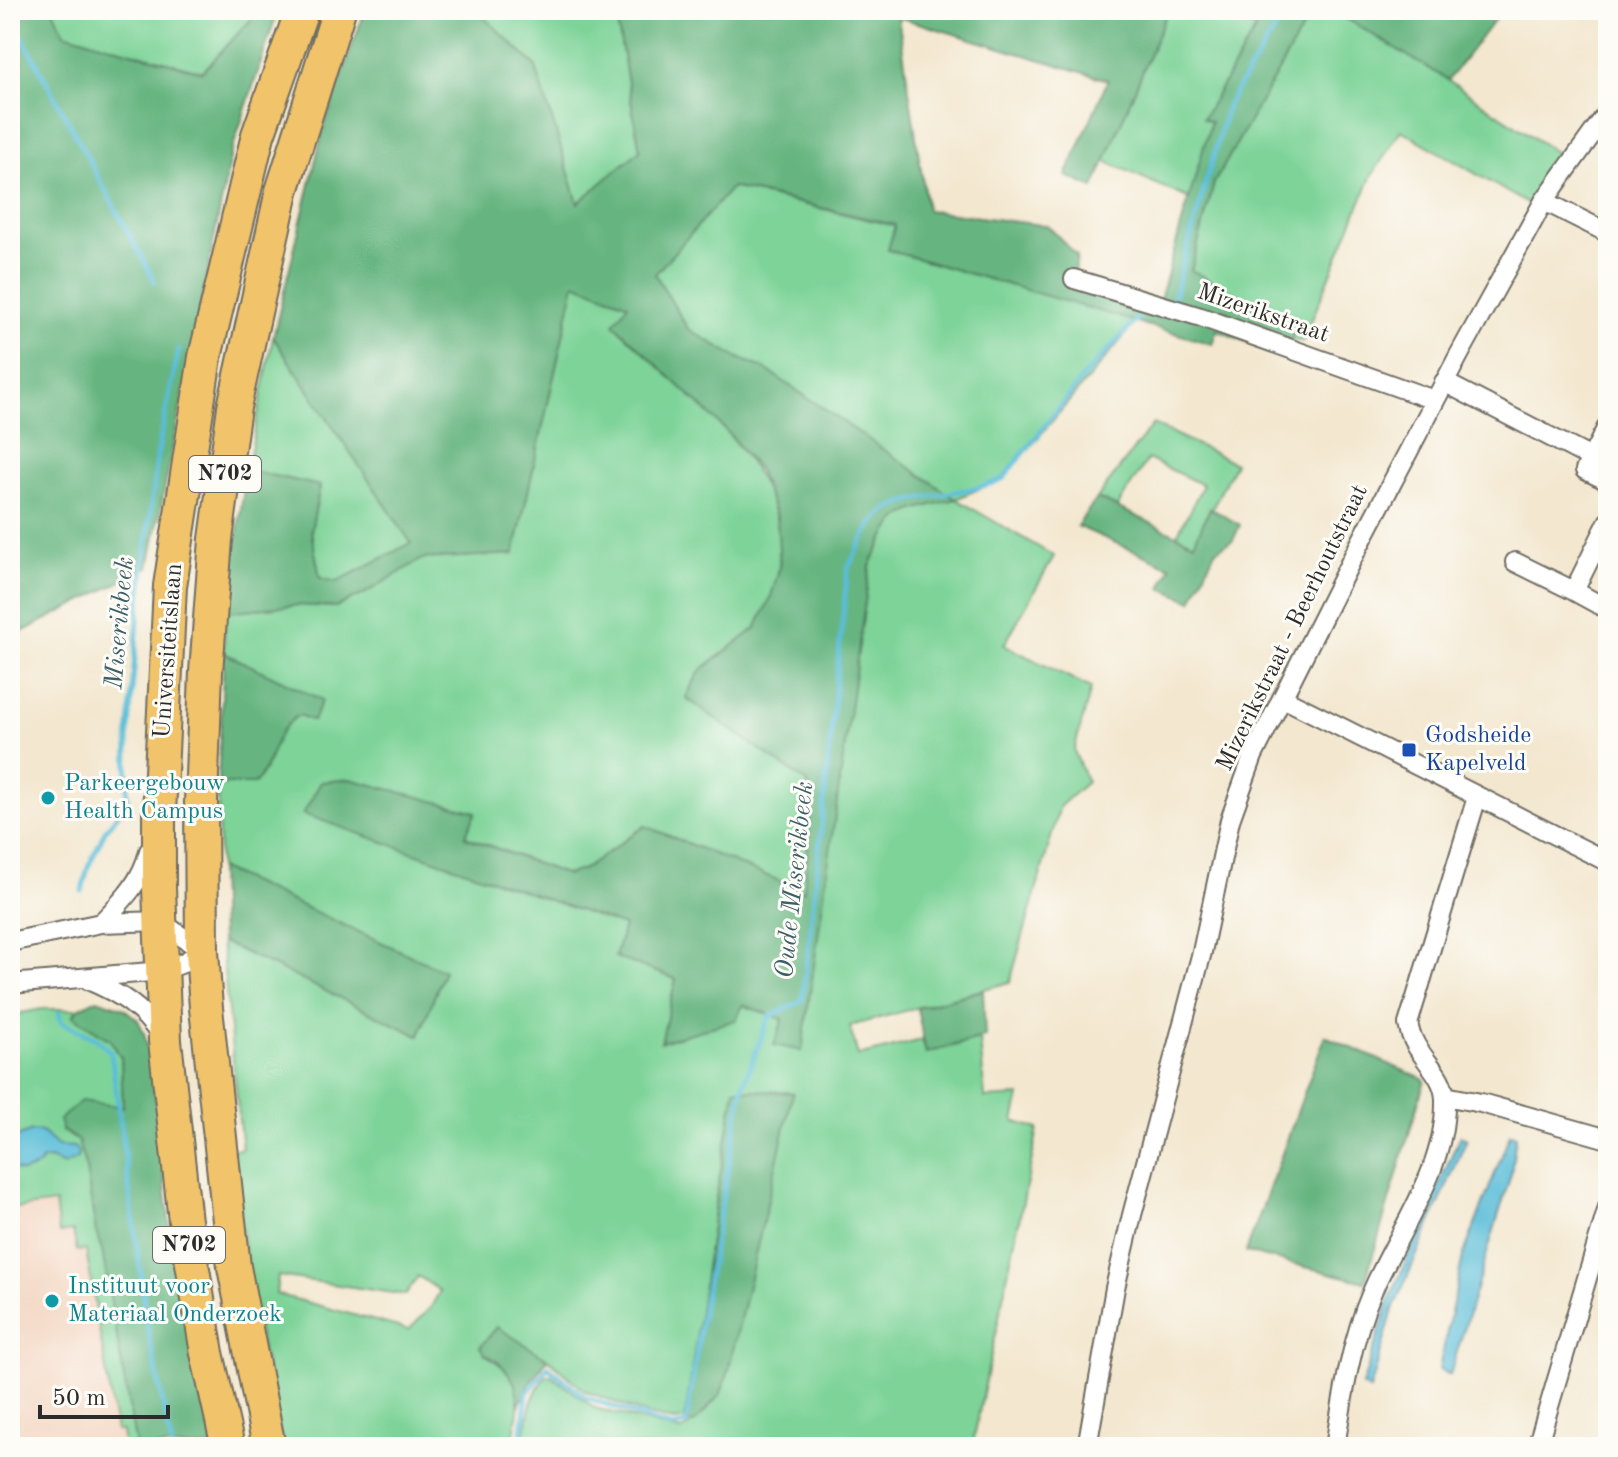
<svg xmlns="http://www.w3.org/2000/svg" width="1618" height="1457" viewBox="0 0 1618 1457" font-family="'Old Standard TT',serif">
  <style>
    .built { fill: #f3d4bf }
    .green { fill: #7dd398; stroke: #547f62; stroke-width: 2; fill-rule: evenodd }
    .forest { fill: #66b580; stroke: #487056; stroke-width: 2 }
    .water { fill: #5abdd8; stroke: #427482; stroke-width: 2 }
    .lines { fill: none; stroke-linecap: round; stroke-linejoin: round }
    .stream { stroke: #5abdd8; stroke-width: 5 }
    .minor-casing { stroke: #716d64; stroke-width: 22 }
    .trunk-casing { stroke: #716d64; stroke-width: 36 }
    .minor { stroke: #fff; stroke-width: 18 }
    .trunk { stroke: #f1c36a; stroke-width: 32 }
    .transit-dot { fill: #1a4fb4; stroke: #fdfcf7; stroke-width: 3 }
    .culture-dot { fill: #0f9aa8; stroke: #fdfcf7; stroke-width: 3 }
    .labels { text-anchor: middle; dominant-baseline: central; stroke-width: 6; stroke-linejoin: round; paint-order: stroke }
    .shield { fill: #fdfcf7; stroke: #6a6a68; stroke-width: 2 }
    .shield-label { font-size: 22px; font-weight: bold; fill: #2b2b2b }
    .street-label { font-size: 24px; fill: #2b2b2b; stroke: #fdfcf7 }
    .transit-label { font-size: 24px; fill: #164399; stroke: #fdfcf7; text-anchor: start }
    .culture-label { font-size: 24px; fill: #0d838f; stroke: #fdfcf7; text-anchor: start }
    .water-label { font-size: 26px; font-style: italic; fill: #3b5e68; stroke: #fdfcf7 }
  </style>
  <rect width="100%" height="100%" fill="#fdfcf7"/>
  <filter id="ink" filterUnits="userSpaceOnUse"><feTurbulence type="fractalNoise" baseFrequency=".0125" numOctaves="2"/><feDisplacementMap in="SourceGraphic" scale="16" xChannelSelector="R" yChannelSelector="G"/><feConvolveMatrix kernelMatrix="1 2 1 2 8 2 1 2 1" color-interpolation-filters="sRGB"/></filter>
  <filter id="wash" filterUnits="userSpaceOnUse"><feTurbulence type="fractalNoise" baseFrequency=".006" numOctaves="4" result="noise"/><feDisplacementMap in="SourceGraphic" scale="32" xChannelSelector="R" yChannelSelector="G"/><feGaussianBlur stdDeviation="1.8" result="paint"/><feColorMatrix in="noise" values="0 0 0 0 0 0 0 0 0 0 0 0 0 0 0 0 0 1.4 0 .05"/><feComposite in="paint" operator="in"/></filter>
  <g filter="url(#wash)">
    <rect width="100%" height="100%" fill="#f3e7cf"/>
    <path class="built" d="M47,1022l115,425h-152v-415z"/>
    <path class="green" d="M53,10h207l-57,62 -140,-39z
      M476,10h139l25,141 -62,52 -43,-138z
      M1168,10h65l-1,4 24,15 -52,88 7,4 -21,78 -85,-38z
      M1313,10h19l116,70 113,76 -28,51 -132,-77 -30,47 -68,164 -13,-1 5,-12 -104,-57 23,-88z
      M731,187l164,39 -7,24 249,71 -133,157 -48,21 98,57 -50,89 87,43 -17,63 13,31 -27,24 -50,176 -160,44 8,30 64,-16 4,13 54,-14 5,59 35,-2 -6,25 24,8 -66,318h-450c5,-25 7,-51 24,-71h6l43,32 86,23c22,-13 37,-32 46,-55l65,-283 -56,-4 -21,115 -30,215 -10,2 -26,-6 -64,-24 -37,-32 -64,-5c46,26 36,48 27,93h-228l-32,-148 -20,-149 11,-1 -21,-208 198,95 25,-65 -225,-103 -1,-84h36c16,-17 13,-28 22,-47 8,-17 30,-27 46,-37l-98,-47 1,-41 72,-7 39,2 28,-13 58,-36 92,-4 61,-272 54,22 -15,20c82,77 220,174 144,301 -13,20 -42,28 -57,46 -7,7 -11,18 -15,27l122,85 3,25 -7,84 -159,-66 -59,42 -19,7 -102,-39 10,-24 -172,1 321,113 -9,31 61,22 -14,62 80,-36 41,14 18,32 69,-485 22,-44 13,-10 50,-13 -190,-130 -29,-12 -48,-28 -33,-55zM278,1276l128,19 12,-19 22,15 -9,16 -22,23 -133,-36z
      M273,337l139,206 -76,39 -16,-4 -9,-48 9,-44 -73,-16z
      M1153,424l82,39 -40,80 -18,-8 26,-50 -55,-26 -31,48 -20,-9z
      M42,1009h36l-5,7 37,24 11,17 2,51 -61,23 16,10 8,28 10,63 6,18 34,197h-12l-2,-16h-6l-30,-181 -9,1 -4,-20 -14,2 -4,-30 -45,6v-86l6,-8 -6,-61v-39z"/>
    <path class="forest" d="M10,10h43l11,23 138,39 58,-62h18l-47,143 -82,414 -139,71z
      M365,10h111l59,55 43,138 62,-53 -25,-140h553l-74,178 -28,-12 42,-96 -210,-63 29,193 121,16 29,30 -4,28 86,19 52,-181 -8,-4 53,-89 -25,-15 2,-4h80l-99,173 -23,87 105,58 -12,29 -67,-27 -5,14 -324,-94 7,-25 -163,-38 -77,87 33,55 48,28 29,12 191,130c-60,15 -58,10 -86,67l-68,485 -28,-6 9,-26 -40,-14 -7,15 -75,22 15,-63 -61,-22 9,-31 -321,-112 18,-32 29,-3 126,33 -11,25 102,38 19,-7 59,-42 159,65 7,-83 -3,-25 -122,-85 14,-27 56,-43 14,-29 10,-32 -3,-50 -19,-47 -32,-40 -112,-106 14,-20 -53,-21 -61,271 -92,5 -58,35 -28,13 -39,-2 -72,7 22,-142 73,16 -9,45 9,47 17,4 74,-39 -138,-206 51,-211z
      M1332,10h170l-54,70z
      M1097,498l97,45 16,-35 30,17 -7,15 -18,11 -23,50 -31,-13 10,-21 -94,-41z
      M224,653l98,47 -9,21 -14,-6c-30,19 -23,46 -45,69h-36z
      M219,868l225,103 -25,65 -198,-95z
      M983,990l2,47 -59,16 -9,-45z
      M97,999l26,9 15,12 6,13 8,36 20,178 27,139 16,61h-79l-34,-197 -6,-18 -10,-63 -8,-28 -16,-11 -3,-10 22,-19 42,6 -2,-50 -11,-17 -37,-24 5,-7z
      M1325,1036l100,44 -60,202 -119,-30z
      M735,1089l58,4 -66,283 -7,19 -27,29 -8,-5 30,-215z
      M497,1327l51,32 -19,25 -10,22c-2,-20 -6,-33 -24,-46 -7,-5 -11,-5 -15,-13z"/>
    <path class="water" d="M32,1131l10,1 16,14 16,1 4,5 -1,6 -13,7 -14,-6 -7,1 -6,7 -15,5 -11,-5 -1,-27z
      M1510,1134l6,1 -5,39 -61,201 -11,-6 24,-113z
      M1460,1136l7,3 -74,171 -23,80 -8,-4 28,-88z"/>
    <g class="lines">
      <path class="stream" d="M10,14l145,268
        M1173,300l55,-196 59,-94
        M82,891l6,-24 17,-36 22,-28 1,-64 11,-131 19,-158 21,-101
        M59,1013l2,9 37,18 13,13 38,283 23,111
        M520,1447l7,-54 21,-26 37,30 87,30 14,-3 18,-123 39,-215 26,-69 33,-16c18,-144 30,-289 46,-433 8,-15 20,-42 32,-53 25,-23 91,-19 124,-37l78,-100 57,-61"/>
    </g>
  </g>
  <g filter="url(#ink)">
    <g class="lines">
      <g class="minor-casing">
        <path id="minor" d="M1544,201l64,32
          M1074,279l127,38 233,83
          M1444,382l147,76
          M1608,425l-23,45 23,11
          M1515,562l59,29 34,-69
          M1574,591l33,18
          M1283,698l325,164
          M101,923c21,-22 41,-41 48,-72
          M10,942l91,-19 59,-2 42,30 -19,12 -21,8 -152,13
          M88,980c31,13 54,27 73,56
          M1445,1096l36,7 127,36
          M1087,1447l28,-159 17,-73 70,-263 28,-132 23,-64 101,-201 105,-200 85,-154 64,-89
          M1335,1447c8,-52 16,-106 37,-155 26,-61 75,-123 73,-193 -1,-29 -31,-42 -37,-75l69,-227
          M1537,1447l71,-240"/>
      </g>
      <g class="trunk-casing">
        <path id="trunk" d="M228,1447l-21,-94 -22,-132 -20,-180 -6,-153v-74l11,-228 35,-229 53,-222 44,-125
          M269,1447l-35,-180 -28,-259 -4,-57 -1,-149 5,-130 10,-133 18,-132 48,-216 57,-181"/>
      </g>
      <use href="#minor" class="minor"/>
      <use href="#trunk" class="trunk"/>
    </g>
  </g>
  <rect class="transit-dot" x="1401" y="742" width="16" height="16" rx="4"/>
  <g class="culture-dot">
    <circle cx="48" cy="798" r="8"/>
    <circle cx="52" cy="1301" r="8"/>
  </g>
  <g class="labels">
    <g class="shield">
      <rect x="189" y="456" width="72" height="36" rx="6"/>
      <rect x="153" y="1227" width="72" height="36" rx="6"/>
    </g>
    <g class="shield-label">
      <text x="225" y="474">N702</text>
      <text x="189" y="1245">N702</text>
    </g>
    <g class="street-label">
      <text transform="translate(1263 314) rotate(19)">Mizerikstraat</text>
      <text transform="translate(1293 628) rotate(-64)">Mizerikstraat - Beerhoutstraat</text>
      <text transform="translate(169 651) rotate(-86)">Universiteitslaan</text>
    </g>
    <g class="transit-label">
      <text x="1425" y="736">Godsheide<tspan x="1425" dy="28">Kapelveld</tspan></text>
    </g>
    <g class="culture-label">
      <text x="64" y="784">Parkeergebouw<tspan x="64" dy="28">Health Campus</tspan></text>
      <text x="68" y="1287">Instituut voor<tspan x="68" dy="28">Materiaal Onderzoek</tspan></text>
    </g>
    <g class="water-label">
      <text transform="translate(120 623) rotate(-85)">Miserikbeek</text>
      <text transform="translate(795 880) rotate(-84)">Oude Miserikbeek</text>
    </g>
  </g>
  <rect width="1618" height="1457" fill="none" stroke="#fdfcf7" stroke-width="40"/>
  <path d="M40 1405v12h128v-12" fill="none" stroke="#2b2b2b" stroke-width="4"/>
  <text x="52" y="1405" font-size="24" fill="#2b2b2b" stroke="#fdfcf7" stroke-width="6" paint-order="stroke">50 m</text>
</svg>
